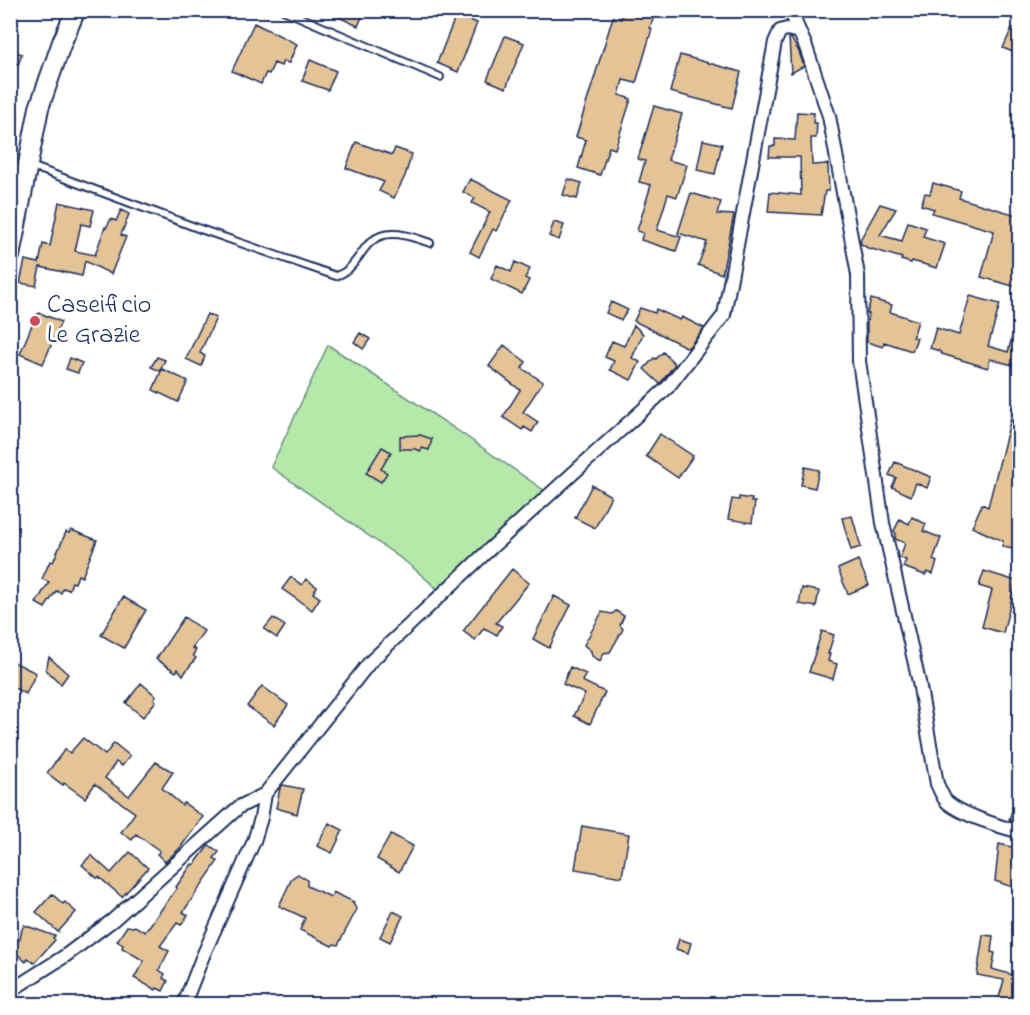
<svg xmlns="http://www.w3.org/2000/svg" width="1030" height="1015" viewBox="0 0 1030 1015" font-family="'Indie Flower',sans-serif">
  <style>
    .green { fill: #b5e8a9; stroke: #688c84; stroke-width: 1.5 }
    .building { fill: #e4c396; stroke: #1b2f5e; stroke-width: 1.5 }
    .lines { fill: none; stroke-linecap: round; stroke-linejoin: round }
    .lane-casing { stroke: #1b2f5e; stroke-width: 10 }
    .street-casing { stroke: #1b2f5e; stroke-width: 16 }
    .secondary-casing { stroke: #1b2f5e; stroke-width: 22 }
    .lane { stroke: #fff; stroke-width: 6 }
    .street { stroke: #fff; stroke-width: 12 }
    .secondary { stroke: #fff; stroke-width: 18 }
    .poi-dot { fill: #d1495b; stroke: #fff; stroke-width: 2 }
    .labels { text-anchor: middle; dominant-baseline: central; stroke-width: 6; stroke-linejoin: round; paint-order: stroke }
    .poi-label { font-size: 26px; fill: #1b2f5e; stroke: #fff; text-anchor: start }
  </style>
  <rect width="100%" height="100%" fill="#fff"/>
  <filter id="ink" filterUnits="userSpaceOnUse"><feTurbulence type="fractalNoise" baseFrequency=".0167" numOctaves="2"/><feDisplacementMap in="SourceGraphic" scale="12" xChannelSelector="R" yChannelSelector="G"/><feConvolveMatrix kernelMatrix="1 2 1 2 8 2 1 2 1" color-interpolation-filters="sRGB"/></filter>
  <g filter="url(#ink)">
    <path class="green" d="M328,345l129,85 91,63 -106,97 -7,-3 -25,-22 -139,-98z"/>
    <path class="building" d="M323,10h42l-7,16z
      M624,10h32l-6,18 2,1 -16,54 -13,-3 -4,15 12,4 -16,50 -6,-2 -9,28 -22,-7 8,-28 -10,-3 37,-120 8,2z
      M456,15l21,8 -19,49 -21,-9z
      M254,23l43,21 -8,19 -6,-2 -2,5 -7,-3 -5,11 -3,-1 -5,11 -29,-13z
      M1012,28l8,3v24l-17,-7z
      M505,36l19,7 -18,45 -19,-8z
      M789,38h2l8,14 5,14 -13,7z
      M10,50l12,4 -10,28h-2z
      M680,55l61,17 -9,36 -62,-16z
      M310,60l26,11 -8,19 -26,-9z
      M654,106l28,8 -14,46 19,5 -10,32 -9,-3 -11,36 24,7 -5,14 -35,-11 2,-7 -6,-2 14,-46 -12,-3 6,-21 -7,-2z
      M797,112l17,1 -1,10h4l-1,15h-5l1,27 16,-1 1,27h-4l-4,24 -53,-3 2,-20 31,3 -1,-38h-31l1,-11h5v-7l20,1z
      M703,140l19,4 -7,30 -18,-4z
      M356,142l36,13 3,-7 17,6 -7,22 -11,22 -15,-7 5,-9 -38,-14z
      M470,179l42,21 -16,31 -3,-2 -14,28 -9,-5 20,-40 -18,-9 3,-5 -12,-6z
      M568,179l14,4 -5,16 -14,-4z
      M933,183l28,8 -2,7 61,18v72l-39,-11 13,-46 -62,-18 2,-4 -13,-4 4,-12 5,1z
      M691,193l30,9 -4,12 17,1 -12,59 -24,-9 9,-23 -29,-9z
      M59,202l35,8 -4,16 -9,-2 -6,27 20,4 10,-28 1,1 5,-9 5,2 5,-11 8,4 -8,21 5,2 -15,37 -26,-13 -3,15 -42,-9 -4,19 -16,-3 5,-23 14,3 4,-19 7,2z
      M880,204l16,5 -16,26 22,6 6,-19 18,6 -3,9 22,7 -8,24 -25,-7 -1,2 -10,-3 1,-2 -30,-9 -1,1 -10,-6 -1,-4z
      M554,222l10,3 -5,15 -10,-4z
      M515,262l15,7 -5,9 4,2 -7,14 -31,-15 6,-14 14,7z
      M970,296l30,8 -12,42 20,6 8,-30 4,1v44l-30,-8 -2,9 -46,-14 -3,-3 -9,-3 6,-20 23,7z
      M871,299l21,6 -2,7 28,9 -5,16 4,1 -5,13 -28,-9 -1,5 -16,-5v-20l2,-8 -2,-1z
      M611,302l17,8 -7,10 -15,-7z
      M640,308l15,5 1,-4 24,11 2,-3 22,11 -16,20 -54,-27z
      M40,313l21,9 -18,42 -23,-10 16,-39z
      M207,314l9,4 -16,35 5,3 -4,10 -15,-7z
      M634,325l9,9 -11,24 8,4 -9,18 -21,-10 4,-9 -9,-4 7,-16 12,5z
      M360,333l10,6 -7,10 -9,-7z
      M504,345l22,17 -4,6 21,14 -20,30 15,10 -6,10 -8,-5 -2,3 -19,-13 17,-27 -31,-24z
      M663,352l12,12 -15,20 -16,-15 10,-11 2,1z
      M157,357l8,3 -5,11 -9,-4z
      M70,358l12,5 -4,10 -12,-4z
      M162,369l26,12 -10,21 -25,-12z
      M1016,398h4v152l-18,-3 1,-6 -31,-14 10,-23 6,3z
      M660,434l33,22 -15,22 -32,-22z
      M420,435l12,4 -3,11 -7,-2 -1,3 -6,-2h-15v-13z
      M382,447l9,5 -10,17 6,4 -6,9 -15,-9z
      M895,462l36,15 -4,11 -11,-5 -5,13 -19,-9 4,-9 -7,-3z
      M805,467l14,3 -4,18 -14,-3z
      M592,485l19,11 -16,32 -20,-10z
      M739,497l13,2 -1,3h4l-3,21 -24,-4 4,-20 7,1z
      M852,516l9,31 -10,3 -9,-32z
      M912,517l14,7 -3,7 18,7 -8,22 4,2 -4,12 -6,-2 -2,3 -22,-8 3,-7 -6,-2 5,-15 -10,-4 1,-5 -2,-3 6,-12 9,5z
      M71,530l26,10 -15,37 -4,-2 -3,8 -3,-1 -3,8 -6,-2 -2,5 -5,-2 -11,17 -9,-5 13,-21 -7,-3 8,-18 3,1 13,-30 3,1z
      M858,560l11,25 -21,9 -10,-25z
      M512,569l17,14 -33,40 6,3 -5,9 -13,-7 -9,12 -12,-9z
      M984,571l32,10 -13,52 -21,-6 10,-37 -13,-4z
      M291,577l11,8 4,-6 11,8 -4,6 7,5 -8,12 -30,-21z
      M802,588l17,3 -3,16 -17,-3z
      M554,596l17,9 -22,43 -16,-9z
      M123,597l23,13 -22,38 -23,-13z
      M616,611l8,5 -4,9 3,4 -13,23 -6,1 -4,8 -8,-5 -1,-5 -7,-6 18,-33 10,2z
      M184,617l20,14 -12,17 4,2 -3,5 3,3 -13,17 -5,-6 -2,3 -20,-13z
      M273,618l12,8 -8,12 -13,-9z
      M822,631l12,4 -6,19h2l-2,7 9,3 -4,15 -24,-7z
      M49,657l19,17 -7,10 -15,-14z
      M10,660l26,13 -10,21 -16,-8z
      M570,667l16,7 -4,7 23,11 -15,32 -16,-8 11,-22 -22,-10z
      M141,683l15,13 -2,3 2,2 -13,16 -17,-14z
      M262,686l26,19 -14,20 -27,-19z
      M83,738l22,17 9,-12 16,13 -8,10 -6,-4 -11,16 24,18 27,-34 17,10 -11,16 20,17 2,-2 19,14 -23,31 -15,14 -8,-8 3,-3 -24,-17 -4,6 -11,-8 14,-19 -40,-29 -10,14 -21,-15 -1,2 -16,-12 18,-24 5,4z
      M283,785l20,4 -6,25 -21,-6 4,-20z
      M1017,795l3,1v27l-11,-3z
      M329,823l14,7 -11,23 -15,-7z
      M582,826l47,8 -7,43 -47,-8z
      M391,834l22,12 -14,26 -22,-13z
      M999,844l21,5v14l-5,25 -20,-7z
      M209,845l10,7 -5,6 4,3 -35,51 5,3 -7,10 -4,-2 -17,23 9,5 -10,19 6,4 -2,4 5,3 -5,10 -6,-3 -1,2 -22,-12 10,-17 -22,-13 1,-3 -6,-4 10,-15 6,1 2,-1 10,6 32,-44 -1,-1 16,-23 2,1z
      M130,852l18,16 -26,29 -23,-20 -2,1 -15,-13 9,-10 20,18z
      M298,874l9,6v6l24,11 2,-5 21,10 -1,2 4,5 -19,36 -4,-1 -2,2 -32,-16 5,-12 -26,-12 13,-28z
      M52,894l11,10 2,-2 11,10 -18,20 -22,-20z
      M393,911l10,5 -13,26 -10,-5z
      M24,925l31,11 -2,2 2,2 -21,23 -6,-5 -2,4 -15,-14 9,-9 2,-10z
      M983,935l10,1 -2,16 4,1 -3,16 28,8v20l-6,-2 -3,10h-14l7,-25 -27,-5z
      M679,939l12,4 -3,10 -12,-4z"/>
    <g class="lines">
      <g class="lane-casing">
        <path id="lane" d="M283,10l157,67
          M31,166l172,64 133,46c11,-4 14,-8 21,-17 5,-6 9,-14 15,-18 16,-14 41,-4 58,2"/>
      </g>
      <g class="street-casing">
        <path id="street" d="M790,10l16,37 23,69 29,159 1,86 24,162 36,159 18,102c3,6 5,12 9,17 13,13 55,26 74,31
          M10,991l55,-35 48,-36 126,-113 26,-13 105,-132 122,-115 176,-160 56,-72 51,-273 5,-11 7,-2 12,3
          M184,1004l18,-46 52,-117 7,-23 4,-24"/>
      </g>
      <g class="secondary-casing">
        <path id="secondary" d="M10,256l29,-148 23,-66 14,-32"/>
      </g>
      <use href="#lane" class="lane"/>
      <use href="#street" class="street"/>
      <use href="#secondary" class="secondary"/>
    </g>
  </g>
  <circle class="poi-dot" cx="35" cy="321" r="6"/>
  <g class="labels">
    <g class="poi-label">
      <text x="47" y="306">Caseificio<tspan x="47" dy="30">Le Grazie</tspan></text>
    </g>
  </g>
  <rect width="1030" height="1015" fill="none" stroke="#fff" stroke-width="36"/>
  <rect x="18" y="18" width="994" height="979" fill="none" stroke="#1b2f5e" stroke-width="2" filter="url(#ink)"/>
</svg>
